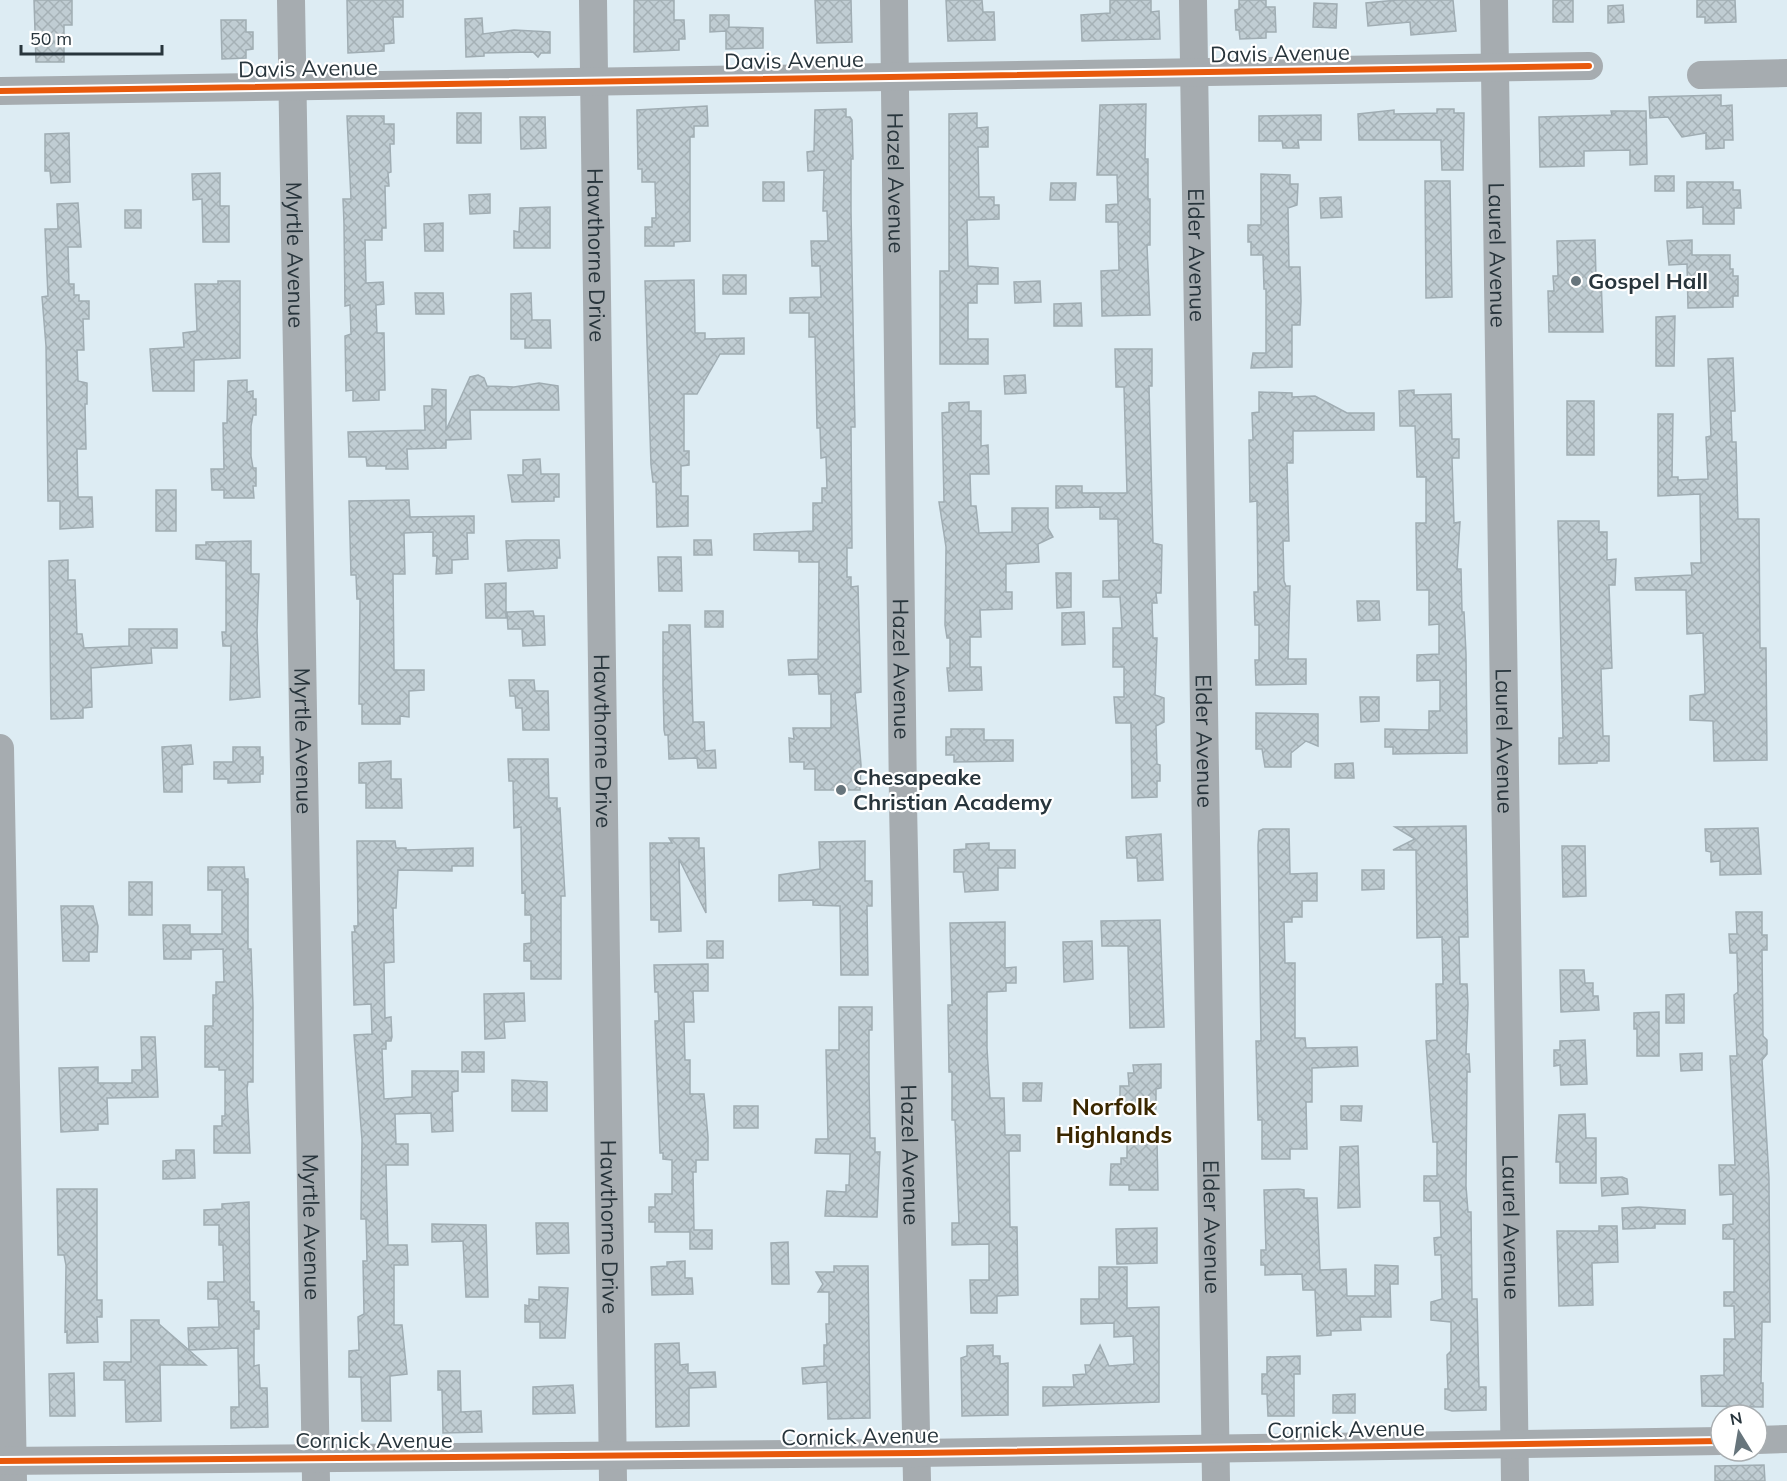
<svg xmlns="http://www.w3.org/2000/svg" width="1787" height="1481" viewBox="0 0 1787 1481" font-family="Mulish,sans-serif">
  <style>
    .building { fill: url(#building-cross-hatch); stroke: #a0adb3; stroke-width: 1.5 }
    .lines { fill: none; stroke-linecap: round; stroke-linejoin: round }
    .minor { stroke: #a6acb0; stroke-width: 28 }
    .cycleway-casing { stroke: #fff; stroke-width: 10 }
    .cycleway { stroke: #e8590c; stroke-width: 6 }
    .poi-dot { fill: #67757c; stroke: #fff; stroke-width: 2 }
    .labels { text-anchor: middle; dominant-baseline: central; stroke-width: 4.5; stroke-linejoin: round; paint-order: stroke }
    .street-label { font-size: 22px; fill: #28353c; stroke: #fff }
    .poi-label { font-size: 22px; font-weight: bold; fill: #28353c; stroke: #fff; text-anchor: start }
    .neighbourhood-label { font-size: 24px; font-weight: bold; fill: #3a2700; stroke: #fff }
  </style>
  <defs>
    <pattern id="building-cross-hatch" width="8" height="8" patternUnits="userSpaceOnUse" patternTransform="scale(1.5)"><rect width="8" height="8" fill="#c0cdd3"/><path d="M0 0l8 8M0 8l8-8" fill="none" stroke="#a5b1b6"/></pattern>
  </defs>
  <rect width="100%" height="100%" fill="#ddecf3"/>
  <path class="building" d="M34,0h38v25h-8v37h-28z
    M347,0h56v17h-10l1,26 -10,1v7l-36,2z
    M634,0h40v20h10l1,19h-6v11l-45,2z
    M815,0h36l1,42 -35,1z
    M946,0h36l1,12h11l1,28 -47,1z
    M1110,0h41v12l8,-1 1,28 -78,2 -1,-26 29,-2z
    M1239,0h27v7h9l1,25h-10v6l-26,1 -1,-9h-3l-1,-20 4,-1z
    M1397,0h56l3,31 -45,4 -1,-13 -42,4 -2,-23z
    M1553,0h20v22h-20z
    M1697,0h38l1,22 -31,1v-6h-8z
    M1314,3l23,1 -1,24 -23,-1z
    M1623,5l1,17 -16,1v-17z
    M710,15h19v12l34,1v20l-37,1v-18l-16,1z
    M482,18l1,16 31,-4 36,2v21h-9l-3,4 -5,-5 -49,1v3l-18,1 -1,-38z
    M221,20h25v12h7v17l-7,1v8l-24,1z
    M1721,95v11l11,-1 1,35h-9v8l-18,1v-16l-24,4 -14,-20 -18,1 -1,-21z
    M1146,104l-1,55h3v40h2v46h-3l3,70 -48,1 -1,-45 18,-1 -1,-48h-12v-17l12,-1 -1,-29h-20l3,-70z
    M707,106l1,20h-14v11h-4v104l-16,1v4h-29v-19h7v-9h4l-1,-36h-13v-13h-4l-1,-59z
    M846,109v8h4l2,3 1,39h-2v53l4,215h-4l1,121h-5v29h4v10l7,-1 3,106 -6,1 6,72 -1,25h-45v-21h-11v-7h-14l-1,-24 5,1 -1,-11h38v-34h-12l-1,-20 -29,1 -1,-15 30,-1 1,-97h-20v-11l-45,-1v-16l59,-3v-28h9v-15h5l-1,-31 -5,1 -1,-30h-3l-2,-91h-6v-24h-19v-15l31,-1 -1,-31h-8l-1,-25h17l-1,-30h-4l1,-41 -16,1 -1,-19 7,-1 1,-41z
    M1437,109h17v4h10l-1,57h-21l-1,-30h-82l-1,-26 36,-4v4l43,-1z
    M1611,111h35l1,53 -17,1v-15l-46,1v15l-44,1 -1,-50 73,-2z
    M457,113h24v30h-24z
    M977,113v15l11,-1v20h-10l1,50h15v8h5v14l-32,1 1,46 30,2v16h-21v19h-9v36h20v25h-48v-93h9v-157z
    M1321,115v25h-23l1,8h-16l-1,-7h-23v-25z
    M347,116h37v8h10v20h-4l1,28 -3,1 1,13h-4l1,42h-4v12h-17l1,43 17,-1 1,22 -8,1 1,28h7l1,57h-6v10l-26,1v-11l-7,1 -1,-55 6,-2 -1,-29 -5,1 -1,-82 -1,-25h8z
    M520,117h25l1,31 -25,1z
    M69,133l1,49 -19,1 -1,-12h-5v-37z
    M220,173v33h9v36h-26l-1,-43 -9,1 -1,-26z
    M1261,174l29,1v9h8l-1,21 -9,3 1,59h11l1,34 -1,24h-8v42l-41,1 2,-15h13v-64h-2l-1,-34h-12v-13h-3v-17h13z
    M1655,176h19v15h-19z
    M1425,181h25l2,116 -26,1z
    M763,182h21v19h-21z
    M1687,182h46v8h7l1,18h-7v16h-31v-17l-16,1z
    M1051,183h25l-1,17h-25z
    M490,194v19l-20,1 -1,-19z
    M1341,197l1,20 -21,1 -1,-20z
    M78,203l3,44h-13l1,37h5v11h5v6h10v18h-6l1,31h-7l1,31 9,2v21h-2l1,45h-9l1,48h14l1,30 -33,2v-28h-12l-2,-155 -4,-49 6,-1 -3,-67h13l-1,-25z
    M550,207v41h-36v-17l5,1 1,-24z
    M125,210h16v18h-16z
    M443,223v28h-18l-1,-27z
    M1595,240l1,37 5,-1 2,56h-54l-1,-41h6l-1,-15h5l-1,-35z
    M1692,240v15h38v14h3v7h5v20h-5v11l-45,1 -1,-44 -18,1 -2,-24z
    M723,275h23v19h-23z
    M694,280l1,53h10v6l39,-1v16h-24l-23,40h-13v57h5v14l-8,1v30h7v30l-31,1 -1,-45h-3l-2,-17 -6,-184z
    M218,281h22v77l-46,2v31h-41l-3,-42 34,-2 -1,-14 14,-2 -2,-47h23z
    M1040,281l1,21 -26,1 -1,-21z
    M415,293h28l1,21h-28z
    M531,293l1,27h18l1,28h-26v-9h-14v-45z
    M1081,303l1,23h-28v-22z
    M1675,316l-1,50h-18v-49z
    M1115,349h37v37h-3l4,157 9,2 -1,48h-5l1,10h-5l1,35h4l-2,57 9,3v24l-8,4 1,38 3,1v16h-3v16l-25,1 -1,-75h-15l-2,-26h10v-30h-11v-39h9l-2,-31h-17v-16l16,-1 -1,-61h-18v-12l-44,1v-22h26v7h45l-3,-106h-8z
    M1733,358l2,53h-4l1,31h4l2,77h21l1,129h6l1,112 -53,1 -1,-40 -23,-1v-24l15,-2 -2,-61 -16,1 -1,-44h-50l-1,-12 57,-3 -1,-12h10l-1,-69 -42,2v-82h15l-1,63h6v3l30,-1 -2,-42 5,-1 -3,-77z
    M478,375l6,3 3,8 27,1 25,-4 19,3 1,24h-89l1,29 -25,1v8l-39,1 1,20h-22v-3h-19l-1,-9h-17l-1,-25 77,-2 -1,-24h8v-17l14,1v40l24,-53z
    M1025,375l1,18 -21,1 -1,-18z
    M247,380v12l6,-1v8h3v16h-3l-2,11v30l2,12h3v18h-3l1,12h-30v-8h-12l-1,-21h13l-1,-46h4l1,-42z
    M1414,390v5l37,-1 1,45h7v19h-7l2,65 6,-1 -3,47h4l1,43h2l2,42 1,99 -74,1v-7h-8v-18l44,1v-19h11v-31l-23,1v-26l22,-1v-30l-10,1v-35h-12l-1,-67h10v-46h-9l-2,-51h-15l-1,-35z
    M1259,392l33,1v4l23,-1 32,17h27v17l-81,1v32h-6l2,78h-6l1,40 2,5h4l-2,73h18v25l-50,1 -1,-25h4v-35h-4l-1,-33h4l-1,-91 -7,1 -1,-62h4l-1,-27 7,-1z
    M1567,401h27v54h-27z
    M969,402v9h12v35l7,-1 1,29h-19l1,32h5l3,27 33,-1v-24h36v20l5,9 -15,7 1,18 -33,2v28h6v17l-32,1 1,27h-11v30h11l1,23 -33,1 -2,-23h3v-30h-3l-2,-13 1,-78 -7,-45h5l-2,-89 7,-1v-9z
    M540,459l1,15h18v23h-5v4l-42,1 -4,-27h15v-15z
    M156,490h20v41h-20z
    M409,500l1,17 64,-1v17h-7l1,26 -16,1v13l-16,1 1,-18h-4v-24l-29,1 1,41h-12l1,96h30v20l-15,1v26l-9,-1v8h-38v-20h-3l1,-105h-3l-1,-24h-5l-2,-74z
    M1558,521h41v11h8v28l9,-1 -1,26h-6l3,83 -11,1 2,67h6v25h-12v2l-38,1v-26h4z
    M524,540h35l1,18h-3v10l-49,3 -2,-30z
    M694,540h17l1,15h-18z
    M251,541v33h8l-2,57 3,66 -30,3 1,-54h-8l-1,-14h4v-71l-30,-2v-14h10v-3z
    M658,557h23l1,34h-23z
    M68,560v20h7l2,54h5l2,14 45,-2v-17h48v19h-26l1,15 -61,5 1,39 -9,1v10l-32,1 -2,-158z
    M1056,573h15v34l-14,1z
    M506,583v35h-20l-1,-34z
    M1357,601h22l1,19 -22,1z
    M533,611l1,5h10l1,29 -22,1 -1,-17h-14l-1,-17z
    M705,611h18v16h-18z
    M1084,612l1,32 -23,1v-32z
    M669,625h21l3,97h11l1,29 10,-1 1,18h-18l-1,-10 -28,1 -1,-24h-3l-1,-5 -1,-45v-53h6z
    M509,680h25l1,11h13l1,39h-26l-1,-22h-6l-1,-12h-5z
    M1360,697h19v24l-18,1z
    M1256,713l62,1v32l-12,-5 -15,12v14h-26l-3,-18h-6z
    M951,729h33v11h29v21l-59,1v-7h-8v-18h5z
    M191,745l2,19 -11,1v27h-18l-2,-45z
    M233,747h27v10h3v17h-3v8l-32,1v-4h-14v-17h19z
    M508,759h40l1,39h8v11l3,-1 5,88h-4v83h-30v-18h-7v-17l7,-1v-28h-6v-23l-3,1 -1,-66 -7,1 -1,-47h-4z
    M391,761v18h10l1,29h-36v-25h-7v-20z
    M1353,763l1,15h-19v-14z
    M1466,826l2,111h-9l1,47h7l1,20 -2,50h3l1,18h-3l-1,114 2,26h3l1,87h5l2,88h7v23l-34,1 -7,-2v-20h3l-1,-34 4,-4v-29l-20,-2v-18l11,-3 -1,-44h-6l-1,-17 7,-1 -1,-36h-16v-25h13v-34h-4l-7,-101 11,-1 -1,-56h7l-1,-47 -25,1 -1,-88h-23l22,-11 -20,-12z
    M1758,828l3,46 -41,1v-14l-9,1v-10l-5,-1 -1,-22z
    M1263,829h26l1,45 27,-1v28h-15v16h-10v5h-8l1,41h10v75h10l1,10 51,-1 1,19 -46,2v34h-6l1,47h-17v10h-28v-39h-4l-2,-79h5l-3,-196 1,-14z
    M1161,834l2,46 -25,1 -1,-23h-10l-1,-21z
    M669,838h30v10h5l2,65 -27,-54 2,72 -22,1v-12h-8l-1,-77h22z
    M357,841h38l1,7h10v2l67,-2v18h-21v5l-54,-1 -2,38h-3l1,54 -10,1 1,55 6,-1 1,20 -1,4h-5v8h-4l2,50 28,-2v-26h46v20l-6,1 1,39 -21,1 -1,-19 -36,1 1,30h12v21h-22l2,80h19l1,20h-14v60h8l5,49 -17,2 1,45h-29l-1,-44h-12v-26l10,-1 -1,-33 6,-3 -1,-53h4l-1,-42h-5l1,-79 -8,-105 18,-1 -1,-30 -17,1 -2,-73h3l-1,-6h4z
    M865,841v40h7v25h-5l1,69h-27l-1,-69 -27,-1v-5l-34,1v-26l41,-6 -1,-27z
    M989,843v7h26v18h-17v22l-33,2 -2,-20h-9v-22l12,-1v-5z
    M1562,846h23l1,50 -23,1z
    M208,867h36l1,12h3v70h3l2,56v77h-5l-1,7 3,64h-36v-27h8v-10h3v-46h-6v-3h-14v-41h8v-31h3v-13h8l-1,-33 -32,1v9h-27l-1,-34h27v9h32v-44h-14z
    M1362,870h22v19l-22,1z
    M129,882h23v33h-23z
    M61,906h32l5,20 -1,26h-8v9h-26z
    M1736,912h26v23h5v15h-5l1,86 4,4v14l-5,6 7,118 1,144h-8l-1,61h2v24l-61,-1 -1,-30 23,-1v-36h11l-1,-33h-10v-14h10v-53h-11v-14l10,-1v-30l-13,1 -1,-30h16l-5,-109h7l-3,-61 4,-3 -1,-39h-7l-1,-19h8z
    M1160,920l4,107 -34,1 -2,-82h-26l-1,-25z
    M1005,922v46l11,-1v16h-10v8l-19,1v56l3,50h14l1,37h15v16h-11l1,76h7l1,68 -21,1v17h-26l-1,-33h19v-36l-37,1v-22h7l-4,-103h-3v-48h-3l-1,-67h4l-2,-82z
    M707,941h16v17h-16z
    M1092,941l1,38 -29,3 -1,-40z
    M708,964v27h-15l1,31h-10l1,38h5v34h14l4,43v23h-12v12h-3l1,58h18v19h-22v-17h-35v-10h-6v-15h6v-13h17v-34l-9,-1v-6h-3l-5,-132h4l-1,-29h-3l-1,-27z
    M1560,970h24l1,13h8v13h5l1,14 -38,2z
    M524,993l1,28 -21,1 1,16 -20,1 -1,-45z
    M1684,994v29h-18v-28z
    M839,1007h33v23h-3v48l1,60h5v14h5l-3,65 -52,-1 2,-25 19,1v-7h3l1,-31 -35,-1 1,-14h12l-2,-89h13z
    M1659,1012v44h-22v-27h-3v-16z
    M141,1037h14l3,60 -51,1 1,26h-10v6l-37,2 -2,-64 39,-1v16h34v-13h10z
    M1585,1040l2,44 -26,1 -1,-20 -6,1v-16h6v-9z
    M462,1052h22v20h-22z
    M1702,1053v17l-21,1 -1,-17z
    M1161,1064v24l-5,1v20l-36,1v-24h9l-1,-13h6l-1,-8z
    M512,1080l35,2v29h-35z
    M1023,1083h19l-1,18h-18z
    M734,1106h24v22h-24z
    M1341,1106h21l-1,15 -20,-1z
    M1585,1114l1,24h10v45h-36v-21h-4l3,-47z
    M1127,1140h30l1,50h-29v-5h-19l1,-21h10v-6h6z
    M1358,1146l2,61 -22,1 2,-61z
    M176,1150h18l1,28 -32,1v-18l13,-1z
    M1622,1177l5,2 1,15 -26,2 -1,-18z
    M57,1189h40v111h5v17h-5l1,25 -31,1v-12l-2,1 1,-67 -2,-10h-6z
    M1298,1189l6,1v8h13l3,72 26,-1 1,27h28v-31l23,1v18h-8l1,33h-31l1,13 -30,1v4l-14,1 -2,-46h-12l-1,-16 -37,1v-10h-4v-15h5l-2,-60z
    M249,1202l1,100h4v9h5v18h-5v37l5,-1 1,23h7l1,39 -37,1v-21h8l-1,-59 -49,2 -1,-22 31,-1 -1,-28h-10v-17h16l-1,-37h-4v-20h-15v-15l18,-1v-5z
    M1639,1207l46,3v14h-30v4l-32,1 -1,-21z
    M536,1223h32l1,30 -32,1z
    M432,1224l54,1 2,72h-22l-3,-56 -31,1z
    M1599,1226h18l1,36 -26,1 1,42 -34,1 -2,-75h42z
    M1157,1228v35l-40,1 -1,-35z
    M788,1242l1,42h-17l-1,-41z
    M685,1261v17h7l1,16 -41,1 -1,-28 16,-1v-4z
    M834,1266h34l2,152 -42,1 -1,-37 -24,2 -1,-16 22,-2v-21h3l-1,-21h3v-32h-11l5,-8 -7,-12h18z
    M1099,1267h28v41l32,-1v95l-116,4v-19h31l-1,-12 13,-1 -1,-9h5l10,-20 9,21 25,-2 -1,-28 -19,1v-14l-33,1v-25h18z
    M539,1287l29,1 -3,50h-25v-16h-15v-17l4,1v-7l10,1z
    M131,1320h28v4l47,41h-46l1,56 -35,1 -1,-42h-21v-18h27z
    M679,1343l1,22 8,-1v9l27,-1 1,15 -27,1v38l-33,1 -1,-83z
    M993,1345v11h7v8l8,-1v52l-46,1 -1,-58 6,-2v-10z
    M1300,1356v18h-6v42h-26l-1,-22h-5v-20h5v-17z
    M438,1371h22l1,41 20,-1 1,21 -39,1 -1,-43h-4z
    M74,1373l1,43h-25l-1,-42z
    M573,1385l2,28 -42,1v-27z
    M1355,1394v19h-22v-18z
    M1764,1465l1,16h-50v-15z"/>
  <g class="lines">
    <g class="minor">
      <path id="s1" d="M291,0l25,1481"/>
      <path id="s2" d="M593,0l20,1481"/>
      <path id="s3" d="M894,0l9,804 14,677"/>
      <path id="s4" d="M1193,0l23,1481"/>
      <path id="s5" d="M1494,0l21,1481"/>
      <path d="M1701,75l86,-2"/>
      <path d="M0,91l1589,-25"/>
      <path d="M0,748l13,733"/>
      <path d="M1757,1440l30,-1"/>
      <path d="M0,1461l916,-8 805,-12"/>
    </g>
    <g class="cycleway-casing">
      <path id="cycleway" d="M0,91l1589,-25
        M0,1461l916,-8 805,-12"/>
    </g>
    <use href="#cycleway" class="cycleway"/>
  </g>
  <g class="poi-dot">
    <circle cx="1576" cy="281" r="6"/>
    <circle cx="841" cy="790" r="6"/>
  </g>
  <g class="labels">
    <g class="street-label">
      <text transform="translate(1280 53) rotate(-1)">Davis Avenue</text>
      <text transform="translate(794 60) rotate(-1)">Davis Avenue</text>
      <text transform="translate(308 68) rotate(-1)">Davis Avenue</text>
      <text stroke="none"><textPath href="#s3" startOffset="183">Hazel Avenue</textPath></text>
      <text stroke="none"><textPath href="#s1" startOffset="255">Myrtle Avenue</textPath></text>
      <text stroke="none"><textPath href="#s2" startOffset="255">Hawthorne Drive</textPath></text>
      <text stroke="none"><textPath href="#s4" startOffset="255">Elder Avenue</textPath></text>
      <text stroke="none"><textPath href="#s5" startOffset="255">Laurel Avenue</textPath></text>
      <text stroke="none"><textPath href="#s3" startOffset="669">Hazel Avenue</textPath></text>
      <text stroke="none"><textPath href="#s2" startOffset="741">Hawthorne Drive</textPath></text>
      <text stroke="none"><textPath href="#s5" startOffset="741">Laurel Avenue</textPath></text>
      <text stroke="none"><textPath href="#s1" startOffset="741">Myrtle Avenue</textPath></text>
      <text stroke="none"><textPath href="#s4" startOffset="741">Elder Avenue</textPath></text>
      <text stroke="none"><textPath href="#s3" startOffset="1155">Hazel Avenue</textPath></text>
      <text stroke="none"><textPath href="#s1" startOffset="1227">Myrtle Avenue</textPath></text>
      <text stroke="none"><textPath href="#s2" startOffset="1227">Hawthorne Drive</textPath></text>
      <text stroke="none"><textPath href="#s4" startOffset="1227">Elder Avenue</textPath></text>
      <text stroke="none"><textPath href="#s5" startOffset="1227">Laurel Avenue</textPath></text>
      <text transform="translate(1346 1429) rotate(-1)">Cornick Avenue</text>
      <text transform="translate(860 1436) rotate(-1)">Cornick Avenue</text>
      <text x="374" y="1440">Cornick Avenue</text>
    </g>
    <g class="poi-label">
      <text x="1588" y="281">Gospel Hall</text>
      <text x="853" y="777">Chesapeake<tspan x="853" dy="25">Christian Academy</tspan></text>
    </g>
    <g class="neighbourhood-label">
      <text x="1114" y="1106">Norfolk<tspan x="1114" dy="28">Highlands</tspan></text>
    </g>
  </g>
  <g transform="translate(1739 1433) rotate(349)"><circle r="28" fill="#ffffff" stroke="#a9aeb1" stroke-width="1.5"/>
  <path d="M0-4.5L10 22L0 15L-10 22Z" fill="#67757c"/>
  <text y="-9" font-size="16" font-weight="bold" text-anchor="middle" fill="#28353c">N</text>
  </g>
  <path d="M21 45v9h141v-9" fill="none" stroke="#28353c" stroke-width="3"/>
  <text x="30" y="45" font-size="18" fill="#28353c" stroke="#ffffff" stroke-width="4.5" paint-order="stroke">50 m</text>
</svg>
